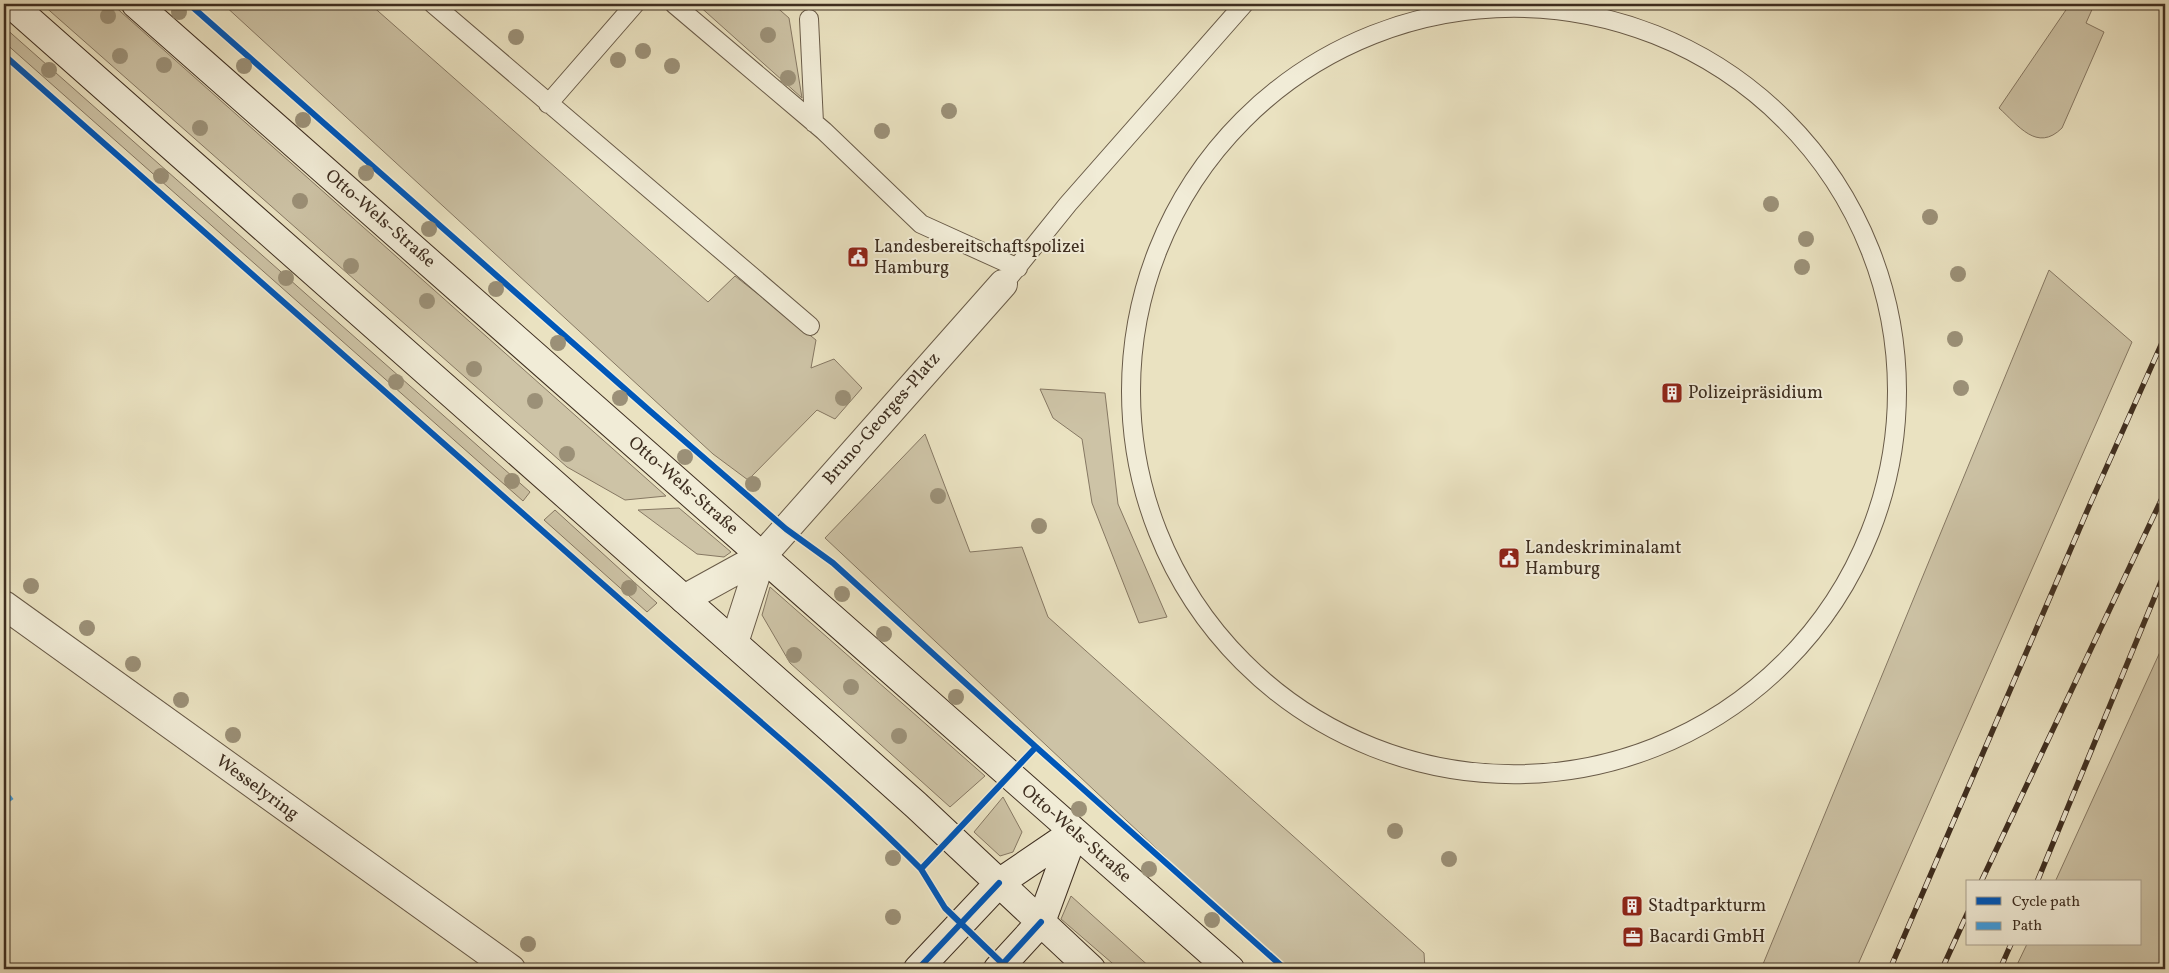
<svg xmlns="http://www.w3.org/2000/svg" width="2169" height="973" viewBox="0 0 2169 973" font-family="Vollkorn,serif">
  <style>
    .green { fill: #cdc3a6; stroke: #867863 }
    .lines { fill: none; stroke-linecap: round; stroke-linejoin: round }
    .lane-casing { stroke: #695b48; stroke-width: 20 }
    .street-casing { stroke: #695b48; stroke-width: 30 }
    .secondary-casing { stroke: #3e2e20; stroke-width: 30 }
    .lane { stroke: #f1ecd7; stroke-width: 18 }
    .street { stroke: #f1ecd7; stroke-width: 28 }
    .secondary { stroke: #f1ecd7; stroke-width: 28 }
    .rail-casing { stroke: #3e2e20; stroke-width: 5.5 }
    .rail { stroke: #f1ecd7; stroke-width: 4; stroke-dasharray: 11; stroke-linecap: butt }
    .quiet { stroke: #3f9de0; stroke-width: 5; stroke-dasharray: 10 5; stroke-linecap: butt }
    .cycleway-casing { stroke: #f1ecd7; stroke-width: 9 }
    .cycleway { stroke: #0057b8; stroke-width: 6 }
    .tree { fill: #9b9077 }
    .labels { text-anchor: middle; dominant-baseline: central; stroke-width: 4; stroke-linejoin: round; paint-order: stroke }
    .street-label { font-size: 18px; fill: #3e2e20; stroke: #f1ecd7 }
    .poi-label { font-size: 18px; fill: #3e2e20; stroke: #f1ecd7; text-anchor: start }
  </style>
  <rect width="100%" height="100%" fill="#eae2c1"/>
  <filter id="stains"><feTurbulence type="fractalNoise" baseFrequency=".004" numOctaves="4"/><feColorMatrix values="0 0 0 0 .2 0 0 0 0 .09 0 0 0 0 .02 0 0 0 .5 -.17"/></filter>
  <radialGradient id="worn" r=".72"><stop offset=".6" stop-color="#630" stop-opacity="0"/><stop offset="1" stop-color="#630" stop-opacity=".3"/></radialGradient>
  <path class="green" d="M42,4h70l554,492 -41,4 -58,-33z
    M223,4h147l338,298 27,-26 81,64 -5,28 23,-9 28,29 -27,31 -18,-9 -69,70 -35,-26z
    M697,4h76l16,14 13,80z
    M2070,4l24,1 -8,18 18,9 -42,96c-25,25 -44,-3 -63,-20z
    M4,27l526,465 -7,9 -519,-459z
    M2049,270l83,72 -276,627h-95z
    M1040,389l65,4 13,111 49,113 -28,6 -47,-120 -10,-64 -29,-21z
    M925,434l45,118 52,-5 26,70 376,336 1,16h-140l-460,-431z
    M679,508l52,44 -7,5 -27,-3 -59,-44z
    M555,510l102,93 -10,9 -103,-92z
    M770,587l215,189 -35,31 -160,-144 -28,-48z
    M2165,641v328h-150l12,-25h113v-62h-85z
    M1003,797l19,35 -9,20 -13,4 -26,-24z
    M1071,896l81,73h-33l-58,-50z"/>
  <g class="lines">
    <g class="lane-casing">
      <path id="lane" d="M433,4l377,322
        M674,4l150,127 97,93 97,44
        M1131 391a383 383 0 1 1 766 0a383 383 0 1 1-766 0Z
        M809,19l5,104
        M548,104l87,-100
        M1010,276l58,-72 176,-200"/>
    </g>
    <g class="street-casing">
      <path id="street" d="M684,599l78,-43 241,-272
        M4,605l507,364
        M734,643l28,-87"/>
    </g>
    <g class="secondary-casing">
      <path id="secondary" d="M11,4l820,725 85,76 175,164
        M136,4l1094,965
        M918,969l81,-86 75,-51
        M998,969l43,-47 33,-90"/>
    </g>
    <use href="#lane" class="lane"/>
    <use href="#street" class="street"/>
    <use href="#secondary" class="secondary"/>
    <g class="rail-casing">
      <path id="rail" d="M1981,882l184,-390
        M2037,882l128,-310
        M1890,969l201,-467 74,-166
        M1942,969l26,-57
        M2000,969l11,-25"/>
    </g>
    <use href="#rail" class="rail"/>
    <path class="quiet" d="M4,803l8,-6"/>
    <g class="cycleway-casing">
      <path id="cycleway" d="M189,4l461,407 136,118 47,34 203,184 249,222
        M4,55c209,185 419,370 628,555 96,86 198,167 289,259
        M918,969l81,-86
        M998,969l43,-47
        M1008,969l-63,-61 -24,-39 115,-122"/>
    </g>
    <use href="#cycleway" class="cycleway"/>
  </g>
  <g class="tree">
    <circle cx="179" cy="12" r="8"/>
    <circle cx="108" cy="16" r="8"/>
    <circle cx="768" cy="35" r="8"/>
    <circle cx="516" cy="37" r="8"/>
    <circle cx="643" cy="51" r="8"/>
    <circle cx="120" cy="56" r="8"/>
    <circle cx="618" cy="60" r="8"/>
    <circle cx="164" cy="65" r="8"/>
    <circle cx="244" cy="66" r="8"/>
    <circle cx="672" cy="66" r="8"/>
    <circle cx="49" cy="70" r="8"/>
    <circle cx="788" cy="78" r="8"/>
    <circle cx="949" cy="111" r="8"/>
    <circle cx="303" cy="120" r="8"/>
    <circle cx="200" cy="128" r="8"/>
    <circle cx="882" cy="131" r="8"/>
    <circle cx="366" cy="173" r="8"/>
    <circle cx="161" cy="176" r="8"/>
    <circle cx="300" cy="201" r="8"/>
    <circle cx="1771" cy="204" r="8"/>
    <circle cx="1930" cy="217" r="8"/>
    <circle cx="429" cy="229" r="8"/>
    <circle cx="1806" cy="239" r="8"/>
    <circle cx="351" cy="266" r="8"/>
    <circle cx="1802" cy="267" r="8"/>
    <circle cx="1958" cy="274" r="8"/>
    <circle cx="286" cy="278" r="8"/>
    <circle cx="496" cy="289" r="8"/>
    <circle cx="427" cy="301" r="8"/>
    <circle cx="1955" cy="339" r="8"/>
    <circle cx="558" cy="343" r="8"/>
    <circle cx="474" cy="369" r="8"/>
    <circle cx="396" cy="382" r="8"/>
    <circle cx="1961" cy="388" r="8"/>
    <circle cx="620" cy="398" r="8"/>
    <circle cx="843" cy="398" r="8"/>
    <circle cx="535" cy="401" r="8"/>
    <circle cx="567" cy="454" r="8"/>
    <circle cx="685" cy="457" r="8"/>
    <circle cx="512" cy="481" r="8"/>
    <circle cx="753" cy="484" r="8"/>
    <circle cx="938" cy="496" r="8"/>
    <circle cx="1039" cy="526" r="8"/>
    <circle cx="31" cy="586" r="8"/>
    <circle cx="629" cy="588" r="8"/>
    <circle cx="842" cy="594" r="8"/>
    <circle cx="87" cy="628" r="8"/>
    <circle cx="884" cy="634" r="8"/>
    <circle cx="794" cy="655" r="8"/>
    <circle cx="133" cy="664" r="8"/>
    <circle cx="851" cy="687" r="8"/>
    <circle cx="956" cy="697" r="8"/>
    <circle cx="181" cy="700" r="8"/>
    <circle cx="233" cy="735" r="8"/>
    <circle cx="899" cy="736" r="8"/>
    <circle cx="1079" cy="809" r="8"/>
    <circle cx="1395" cy="831" r="8"/>
    <circle cx="893" cy="858" r="8"/>
    <circle cx="1449" cy="859" r="8"/>
    <circle cx="1149" cy="869" r="8"/>
    <circle cx="893" cy="917" r="8"/>
    <circle cx="1212" cy="920" r="8"/>
    <circle cx="528" cy="944" r="8"/>
  </g>
  <defs>
    <g id="civic-square" transform="scale(1.125)"><rect x="-9" y="-9" width="18" height="18" rx="4" fill="#8f2418" stroke="#f1ecd7"/><path d="M-.6-6.5H3V-4.5H.6V-3L4-1V1h2V6H-6V1h2V-1L-.6-3ZM-1.2 2.5V6h2.4V2.5Z" fill="#fff"/></g>
    <g id="building-square" transform="scale(1.125)"><rect x="-9" y="-9" width="18" height="18" rx="4" fill="#8f2418" stroke="#f1ecd7"/><path d="M-4-6H4V6H1V3H-1V6H-4ZM-2.5-4.3h1.7v1.8h-1.7ZM.8-4.3h1.7v1.8H.8ZM-2.5-1h1.7V.8h-1.7ZM.8-1h1.7V.8H.8Z" fill="#fff"/></g>
    <g id="office-square" transform="scale(1.125)"><rect x="-9" y="-9" width="18" height="18" rx="4" fill="#8f2418" stroke="#f1ecd7"/><path d="M-6-3h4V-5.5h4V-3h4V5H-6ZM-1-4.5V-3h2v-1.5ZM-6 0V1H6V0Z" fill="#fff"/></g>
  </defs>
  <g fill-rule="evenodd">
    <use href="#civic-square" x="858" y="257"/>
    <use href="#building-square" x="1672" y="393"/>
    <use href="#civic-square" x="1509" y="558"/>
    <use href="#building-square" x="1632" y="906"/>
    <use href="#office-square" x="1633" y="937"/>
  </g>
  <g class="labels">
    <g class="street-label">
      <text transform="translate(380 219) rotate(41)">Otto-Wels-Straße</text>
      <text transform="translate(882 419) rotate(-49)">Bruno-Georges-Platz</text>
      <text transform="translate(683 486) rotate(41)">Otto-Wels-Straße</text>
      <text transform="translate(257 788) rotate(36)">Wesselyring</text>
      <text transform="translate(1076 834) rotate(41)">Otto-Wels-Straße</text>
    </g>
    <g class="poi-label">
      <text x="874" y="247">Landesbereitschaftspolizei<tspan x="874" dy="21">Hamburg</tspan></text>
      <text x="1688" y="393">Polizeipräsidium</text>
      <text x="1525" y="548">Landeskriminalamt<tspan x="1525" dy="21">Hamburg</tspan></text>
      <text x="1648" y="906">Stadtparkturm</text>
      <text x="1649" y="937">Bacardi GmbH</text>
    </g>
  </g>
  <rect width="2169" height="973" fill="none" stroke="#eae2c1" stroke-width="20"/>
  <rect x="5" y="5" width="2159" height="963" fill="none" stroke="#3e2e20" stroke-width="2.5"/>
  <rect x="10" y="10" width="2149" height="953" fill="none" stroke="#3e2e20"/>
  <rect x="1966" y="880" width="175" height="65" fill="#f1ecd7" stroke="#a9a08e"/>
  <rect x="1976" y="897" width="25" height="8" fill="#0057b8" stroke="#a9a08e"/>
  <text x="2012" y="906" font-size="15" fill="#3e2e20">Cycle path</text>
  <rect x="1976" y="922" width="25" height="8" fill="#3f9de0" stroke="#a9a08e"/>
  <text x="2012" y="930" font-size="15" fill="#3e2e20">Path</text>
  <rect width="100%" height="100%" filter="url(#stains)"/>
  <rect width="100%" height="100%" fill="url(#worn)"/>
</svg>
